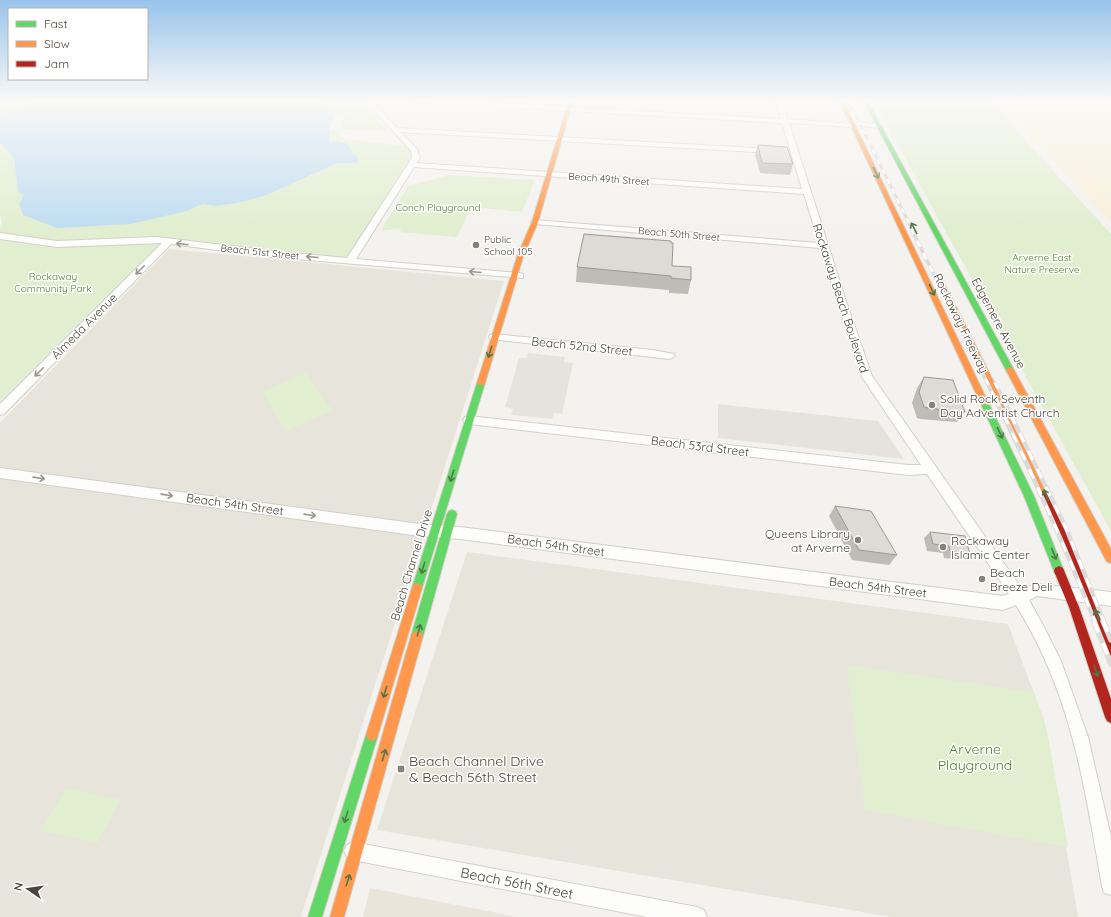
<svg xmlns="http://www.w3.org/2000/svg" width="1111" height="917" viewBox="0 0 1111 917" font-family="Quicksand,sans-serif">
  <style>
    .residential { fill: #e7e4dc }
    .education { fill: #eae5da }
    .green { fill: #e1eecf }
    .sand { fill: #f7f0da }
    .parking { fill: #e6e3df }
    .water { fill: #c0ddf1 }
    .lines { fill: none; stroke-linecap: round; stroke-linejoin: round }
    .street-casing { stroke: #d2d0cb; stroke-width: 2 }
    .fast-casing { stroke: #d3cfc5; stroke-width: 2 }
    .slow-casing { stroke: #d3cfc5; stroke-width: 2 }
    .jam-casing { stroke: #d3cfc5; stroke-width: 2 }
    .street { fill: #fdfdfc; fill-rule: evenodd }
    .fast { fill: #63d668; fill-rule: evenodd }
    .slow { fill: #ff974d; fill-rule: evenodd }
    .jam { fill: #b3261e; fill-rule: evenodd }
    .rail-far3-casing { stroke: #dbdbda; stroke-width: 3 }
    .rail-far2-casing { stroke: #dbdbda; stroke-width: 3.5 }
    .rail-far1-casing { stroke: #dbdbda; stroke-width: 4.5 }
    .rail-casing { stroke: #dbdbda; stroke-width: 5.5 }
    .rail-far3 { stroke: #fff; stroke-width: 2; stroke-dasharray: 5.5; stroke-linecap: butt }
    .rail-far2 { stroke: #fff; stroke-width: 2.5; stroke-dasharray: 7; stroke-linecap: butt }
    .rail-far1 { stroke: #fff; stroke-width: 3; stroke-dasharray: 10; stroke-linecap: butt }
    .rail { stroke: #fff; stroke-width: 4; stroke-dasharray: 12; stroke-linecap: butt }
    .wall { fill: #bfbcb8 }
    .building { fill: #dedbd6; stroke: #9b9996 }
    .oneway { stroke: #537749 }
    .oneway2 { stroke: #9b9791 }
    .poi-dot { fill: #868178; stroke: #fff; stroke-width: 1.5 }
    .labels { text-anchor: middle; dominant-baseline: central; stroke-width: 3; stroke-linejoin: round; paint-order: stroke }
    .far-street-label { font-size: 10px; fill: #4b4439; stroke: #fff }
    .far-park-label { font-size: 10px; fill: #4a7f2a; stroke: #fff }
    .far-poi-label { font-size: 10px; fill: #4b4439; stroke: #fff; text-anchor: start }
    .street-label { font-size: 12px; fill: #4b4439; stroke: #fff }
    .poi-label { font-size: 12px; fill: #4b4439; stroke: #fff; text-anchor: start }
    .near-park-label { font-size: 14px; fill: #4a7f2a; stroke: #fff }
    .near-poi-label { font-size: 14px; fill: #4b4439; stroke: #fff; text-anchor: start }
    .near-street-label { font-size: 14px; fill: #4b4439; stroke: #fff }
  </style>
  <rect width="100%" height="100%" fill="#f4f2ee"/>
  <path class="residential" d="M169,249l335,32 -203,636h-301v-494z
    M467,552l541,72 36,96 34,197h-186l-515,-87z"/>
  <path class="education" d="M370,888l147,29h-154z"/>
  <path class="green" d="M0,100h42l-42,15z
    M318,100h42l28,31 -46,-2 -4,3 4,6 68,9 5,6 -65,108 -182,-19 -168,169v-185l2,-3 -2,-9v-72l14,16 4,34 6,3 138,21 25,-5 16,-7 11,2 53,-11 70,-32h19l-9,-20 -10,-2 -8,1 1,-12 12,-1 3,-15 -9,2z
    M873,100h121l32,41 85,93v297z
    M449,175l86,5 -13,32 -51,-5 -14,30 -57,-5 1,-3c-7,-1 -13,2 -20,1l27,-44z
    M306,373l26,37 -46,21 -24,-39z
    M847,665l187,27 13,39 21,116 -203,-37z
    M66,788l55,12 -24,43 -56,-12z"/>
  <path class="sand" d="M1002,100h109v122l-81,-86z"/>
  <path class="parking" d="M528,353l37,4 -1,5 9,1 -11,51 -8,-1 -2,6 -41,-4 2,-6 -8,-2 14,-49h8z
    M718,404l160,17 26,38 -186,-21z"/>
  <path class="water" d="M42,100h276l18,16 -2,1 -4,10 -1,15 8,-1 10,2 6,11 6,4 -3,5h-19l-70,32 -30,8 -23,3 -11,-2 -16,7 -57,13 -73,4 -34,-13 -4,-11 5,-9 -6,-3 -4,-34 -14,-15v-28z"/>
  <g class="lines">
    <g class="street-casing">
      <path id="street" d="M365,100h6l26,28 375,21 4,2 -4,2 -372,-21 17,17 3,9 -4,5 386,26 -20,-66 -374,-21 -3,-2h36l340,19 -6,-19h6l6,19 68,5v2l-2,1 -64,-4 58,181 25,72 150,213 15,-5 74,8v14l-74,-10 -8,4 15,27 17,34 27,76 23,100v58l-7,-2 -2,-7c-13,-73 -24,-150 -54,-219 -9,-22 -20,-42 -32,-62l-13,5 -543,-71 -40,-3 -420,-58v-10l420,56 40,3 543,69 6,-2 -82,-120 -19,1 -439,-51 -4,-1 -2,-3 2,-3 4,-1 439,49h13l-59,-88 -42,-129 -285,-24 -4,-2 4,-2 284,23 -15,-49 -390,-27 -58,92 164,14 3,1v4l-251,-21 -101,-13 -167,170 -4,1v-11l162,-161 -105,4 -57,-8v-6l57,8 100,-4 115,14 75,7 65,-100 -1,-7z
        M862,123l17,1 3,2 -3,2 -19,-2v-2z
        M494,334l159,16 21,4 1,2 -5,3 -180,-20 -1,-2 1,-2z
        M353,842l344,65 7,3 3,7h-60l-294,-57 -6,-3 -3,-6 3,-6z"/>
    </g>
    <g class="fast-casing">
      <path id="fast" d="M863,100h4l147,270 -1,2h-6l-1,-2z
        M481,380l4,3 -63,205 -1,3 -4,2 -4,-2 -1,-3 65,-205z
        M984,399l4,3 46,94 30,75 -1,3 -4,2 -4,-2 -1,-3 -30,-75 -44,-94z
        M452,510l3,1 2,3 -34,122 -2,4 -4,1 -4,-1 -2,-4 36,-122 2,-3z
        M372,729l4,2 2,4 -56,182h-14l58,-182 2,-4z"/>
    </g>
    <g class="slow-casing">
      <path id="slow" d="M569,100h4l-35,122 -15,35 -38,126 -1,2h-6l-1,-2 40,-126 15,-35z
        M839,100h4l145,302 -1,2 -3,1 -4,-3z
        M940,279l3,2 107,213 -2,3h-6l-2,-3 -103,-213z
        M1010,367l4,3 97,179v14l-4,-1 -101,-192z
        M417,583l4,2 1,3 -44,147 -2,4 -4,2 -4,-2 -2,-4 46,-147 1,-3z
        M417,631l4,1 2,4 -79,281h-14l81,-281 2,-4z"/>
    </g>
    <g class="jam-casing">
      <path id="jam" d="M1045,490l3,1 16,31 47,115v19l-4,-1 -53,-133 -14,-28 2,-3z
        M1059,566l4,2 16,39 32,92v24l-4,-2 -2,-4 -36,-110 -15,-36 1,-3z"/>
    </g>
    <use href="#street" class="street"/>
    <use href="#fast" class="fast"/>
    <use href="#slow" class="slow"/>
    <use href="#jam" class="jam"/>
    <g class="rail-far3-casing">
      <path id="rail-far3" d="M848,100l64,129"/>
    </g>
    <g class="rail-far2-casing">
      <path id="rail-far2" d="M911,228l84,170
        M995,383l8,15"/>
    </g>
    <g class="rail-far1-casing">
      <path id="rail-far1" d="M995,397c36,74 70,149 100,225
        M1002,397l64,131 38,94"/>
    </g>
    <g class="rail-casing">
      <path id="rail" d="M1094,621l17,43
        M1103,621l8,19"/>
    </g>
    <use href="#rail-far3" class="rail-far3"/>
    <use href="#rail-far2" class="rail-far2"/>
    <use href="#rail-far1" class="rail-far1"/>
    <use href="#rail" class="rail"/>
  </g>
  <path class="wall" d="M758,145l35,19 -3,11 -30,-2 -5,-18z
    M672,266l19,14 -3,14 -19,-1v-3l-93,-8 1,-15z
    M924,377l41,35 -8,10 -37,-3 -3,-1 -5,-15 5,-15z
    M835,506l62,49 -8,10 -37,-5 -23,-44z
    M930,532l40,22 -7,6 -19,-2 -1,-5 -16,-2 -3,-13z"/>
  <path class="building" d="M758,145l29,2 6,17 -31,-1z
    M584,234l87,7v2h2l-1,23 19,1v13l-20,-2v-2l-94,-9z
    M924,377l29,3 12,32 -37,-4 -4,-1 -5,-15z
    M835,506l36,5 26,44 -38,-5z
    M930,532l35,4 5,18 -20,-3 -1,-5 -16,-2z"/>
  <defs><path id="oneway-shaft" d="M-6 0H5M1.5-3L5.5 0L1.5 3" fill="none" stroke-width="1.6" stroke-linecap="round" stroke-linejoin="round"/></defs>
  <g class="oneway">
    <use href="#oneway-shaft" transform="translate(876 173) rotate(64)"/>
    <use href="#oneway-shaft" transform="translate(914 228) rotate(-117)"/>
    <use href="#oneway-shaft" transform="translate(932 290) rotate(64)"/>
    <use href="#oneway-shaft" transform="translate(490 352) rotate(107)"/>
    <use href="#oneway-shaft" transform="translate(1000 433) rotate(65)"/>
    <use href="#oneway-shaft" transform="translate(452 476) rotate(107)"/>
    <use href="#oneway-shaft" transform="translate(1046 495) rotate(-115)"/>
    <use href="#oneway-shaft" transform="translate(1054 554) rotate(68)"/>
    <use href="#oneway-shaft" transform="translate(423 568) rotate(107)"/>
    <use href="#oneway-shaft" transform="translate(1097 615) rotate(-111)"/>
    <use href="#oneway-shaft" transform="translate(419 630) rotate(-74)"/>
    <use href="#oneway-shaft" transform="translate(1096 671) rotate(72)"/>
    <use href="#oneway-shaft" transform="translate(385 692) rotate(107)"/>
    <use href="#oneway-shaft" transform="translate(384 755) rotate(-74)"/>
    <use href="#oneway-shaft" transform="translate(346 817) rotate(107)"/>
    <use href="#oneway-shaft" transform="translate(348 880) rotate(-73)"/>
  </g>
  <g class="oneway2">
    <use href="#oneway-shaft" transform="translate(182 244) rotate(-173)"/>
    <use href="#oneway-shaft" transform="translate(312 257) rotate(-175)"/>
    <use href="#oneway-shaft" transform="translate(140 270) rotate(135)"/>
    <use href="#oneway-shaft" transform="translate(475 272) rotate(-175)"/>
    <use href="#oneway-shaft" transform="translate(39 372) rotate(135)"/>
    <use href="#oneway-shaft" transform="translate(39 478) rotate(8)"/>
    <use href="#oneway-shaft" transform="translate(167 495) rotate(8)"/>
    <use href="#oneway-shaft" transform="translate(310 515) rotate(8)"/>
  </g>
  <linearGradient id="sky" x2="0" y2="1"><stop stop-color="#98c4ec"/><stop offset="0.44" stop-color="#faf9f7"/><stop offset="1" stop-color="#faf9f7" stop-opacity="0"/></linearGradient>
  <rect width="1111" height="228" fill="url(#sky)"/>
  <g class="poi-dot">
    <circle cx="476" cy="245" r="4"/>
    <circle cx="932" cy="405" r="4"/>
    <circle cx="858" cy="540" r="4"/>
    <circle cx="943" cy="547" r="4"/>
    <circle cx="982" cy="579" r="4"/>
    <rect x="397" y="765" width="8" height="8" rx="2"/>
  </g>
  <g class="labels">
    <g class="far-street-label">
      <text transform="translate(609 179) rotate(4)">Beach 49th Street</text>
      <text transform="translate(679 234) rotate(5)">Beach 50th Street</text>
      <text transform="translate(260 252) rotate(6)">Beach 51st Street</text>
    </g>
    <g class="far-park-label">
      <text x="438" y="207">Conch Playground</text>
      <text x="1042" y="257">Arverne East<tspan x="1042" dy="12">Nature Preserve</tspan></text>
      <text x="53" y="276">Rockaway<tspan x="53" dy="12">Community Park</tspan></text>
    </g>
    <g class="far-poi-label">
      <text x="484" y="239">Public<tspan x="484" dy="12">School 105</tspan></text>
    </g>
    <g class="street-label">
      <text transform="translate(841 298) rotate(72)">Rockaway Beach Boulevard</text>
      <text transform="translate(961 323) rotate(64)">Rockaway Freeway</text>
      <text transform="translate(999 323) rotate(62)">Edgemere Avenue</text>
      <text transform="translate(84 326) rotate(-45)">Almeda Avenue</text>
      <text transform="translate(582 346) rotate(6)">Beach 52nd Street</text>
      <text transform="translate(700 446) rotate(7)">Beach 53rd Street</text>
      <text transform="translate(235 504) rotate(8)">Beach 54th Street</text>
      <text transform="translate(556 545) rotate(8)">Beach 54th Street</text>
      <text transform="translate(411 565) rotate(-73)">Beach Channel Drive</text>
      <text transform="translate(878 587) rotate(7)">Beach 54th Street</text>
    </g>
    <g class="poi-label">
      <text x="940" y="398">Solid Rock Seventh<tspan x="940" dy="14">Day Adventist Church</tspan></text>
      <text x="850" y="533" text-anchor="end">Queens Library<tspan x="850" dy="14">at Arverne</tspan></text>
      <text x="951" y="540">Rockaway<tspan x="951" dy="14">Islamic Center</tspan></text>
      <text x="990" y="572">Beach<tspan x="990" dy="14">Breeze Deli</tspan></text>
    </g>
    <g class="near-park-label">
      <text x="975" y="749">Arverne<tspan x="975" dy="16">Playground</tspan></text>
    </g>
    <g class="near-poi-label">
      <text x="409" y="761">Beach Channel Drive<tspan x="409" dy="16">&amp; Beach 56th Street</tspan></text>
    </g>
    <g class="near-street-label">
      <text transform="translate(517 883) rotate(11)">Beach 56th Street</text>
    </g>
  </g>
  <rect x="8" y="8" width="140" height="72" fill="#ffffff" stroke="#b7b4b0"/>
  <rect x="16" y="21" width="20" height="6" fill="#63d668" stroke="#b7b4b0"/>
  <text x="44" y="28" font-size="12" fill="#4b4439">Fast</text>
  <rect x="16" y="41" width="20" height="6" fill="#ff974d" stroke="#b7b4b0"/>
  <text x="44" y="48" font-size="12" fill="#4b4439">Slow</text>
  <rect x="16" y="61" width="20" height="6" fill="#b3261e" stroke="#b7b4b0"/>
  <text x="44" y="68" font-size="12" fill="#4b4439">Jam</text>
  <g transform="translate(28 889) rotate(283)" stroke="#ffffff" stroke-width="3" paint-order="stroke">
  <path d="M0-3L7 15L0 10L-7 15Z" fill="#4b4439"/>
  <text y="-6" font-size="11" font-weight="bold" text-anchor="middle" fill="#4b4439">N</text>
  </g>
</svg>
